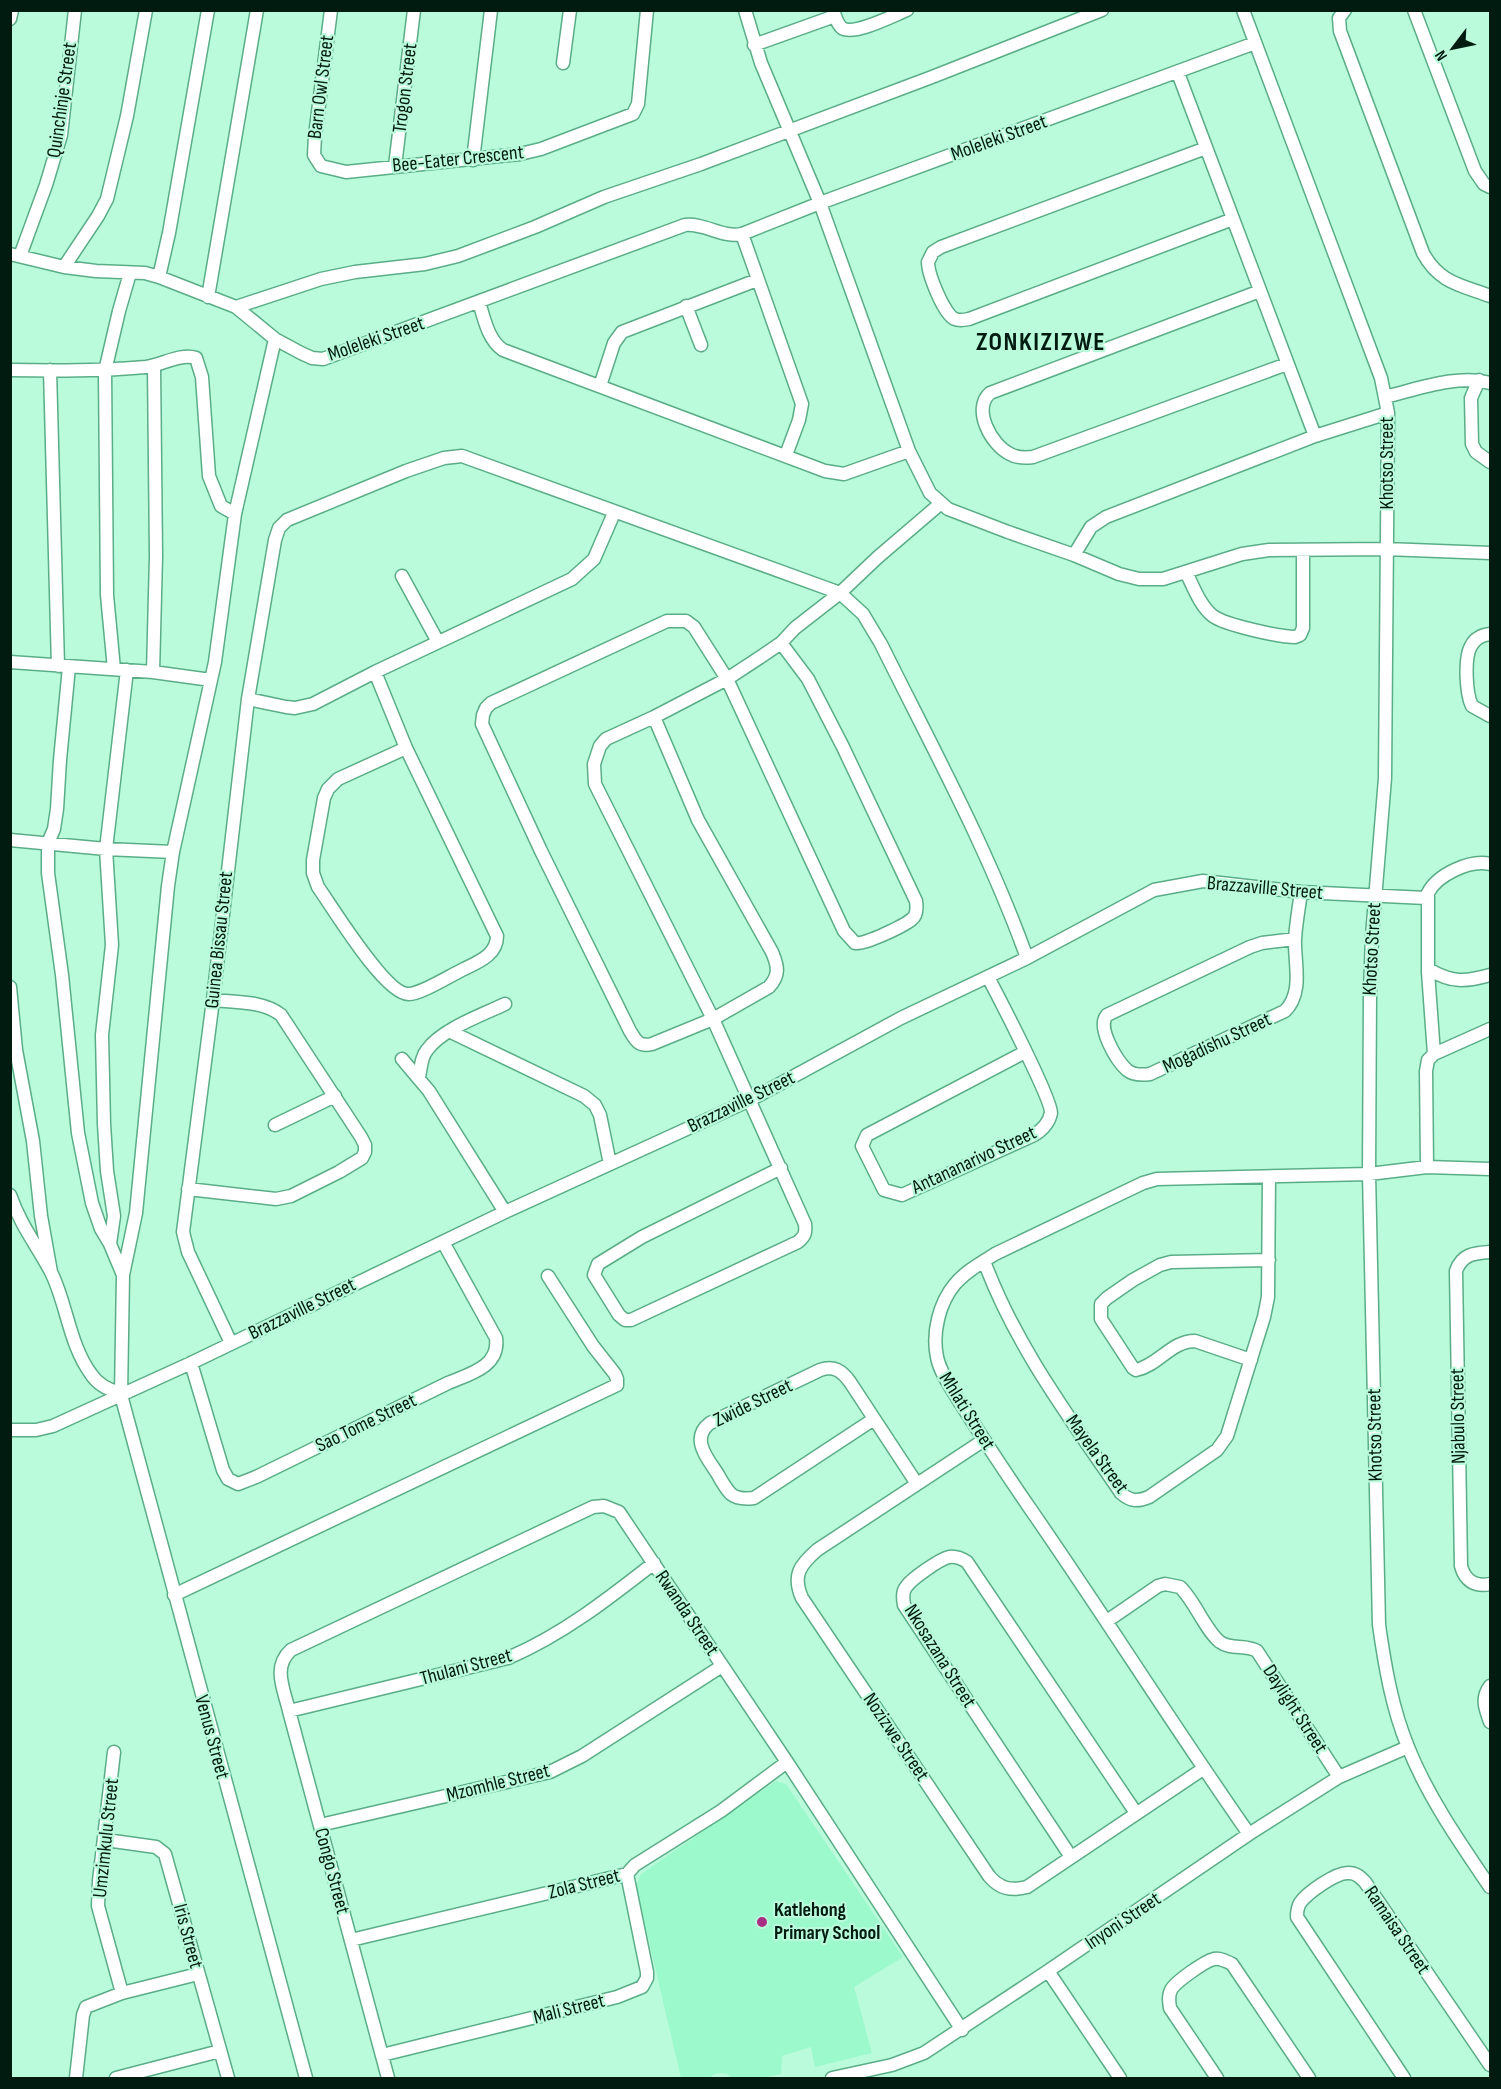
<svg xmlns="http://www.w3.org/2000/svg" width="1501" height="2089" viewBox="0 0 1501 2089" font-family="'Sofia Sans Condensed',sans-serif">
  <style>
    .built { fill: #9bf9cc }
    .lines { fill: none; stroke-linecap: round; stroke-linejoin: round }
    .minor-casing { stroke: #5aad87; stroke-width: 15 }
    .minor { stroke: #fff; stroke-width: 12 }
    .poi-dot { fill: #a82e83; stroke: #bafbdb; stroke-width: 2 }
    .labels { text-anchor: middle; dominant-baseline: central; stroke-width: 4.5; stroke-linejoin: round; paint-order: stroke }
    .street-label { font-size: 20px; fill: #021b10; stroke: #bafbdb }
    .poi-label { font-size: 20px; font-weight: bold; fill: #021b10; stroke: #bafbdb; text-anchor: start }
    .district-label { font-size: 26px; font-weight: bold; letter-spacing: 1.5px; fill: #021b10; stroke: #bafbdb }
  </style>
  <rect width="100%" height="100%" fill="#bafbdb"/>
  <path class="built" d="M776,1781l10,3 117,173 -49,30 18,66 -57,14 -4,-20 -29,9 -1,18 -19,4h-31l-4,-4 -5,-1 -8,1 -4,4h-29l-45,-192 5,-12z"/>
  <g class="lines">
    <g class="minor-casing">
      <path id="minor" d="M331,10l-16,126 -1,19 7,11 25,6 174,-18 21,-5 92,-35 5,-10 9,-94
        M745,10l16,53 59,140 89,248 21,42 18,16 60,23 66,23 45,19 20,5h24l79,-25 27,-4 117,-1 104,4
        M833,10c2,6 4,14 9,18 12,8 52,-13 65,-18
        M1243,10l138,368 7,35 -3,365 -13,158 -2,58 -1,180 10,451c6,42 13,83 29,122 20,50 52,96 82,140
        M1345,10l-6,8 1,13 83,222c16,30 38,32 67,43
        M1414,10l61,161 9,13 6,3
        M10,19l2,-9
        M754,45l81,-29
        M563,63l7,-53
        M1178,73l137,363
        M1206,148l-265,99 -8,5 -5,10c0,12 16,53 27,57 4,2 9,1 14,0l264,-100
        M473,160l18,-150
        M395,166l19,-156
        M742,234l60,170 -3,16 -13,35
        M10,254l54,13 32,4 49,2 14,4 77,30 39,32 26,14 11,5 11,1 362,-134c20,-2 37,13 57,9l78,-31 435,-160
        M20,256l26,-71 15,-50 14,-125
        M64,267l34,-51 9,-17 20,-83 19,-106
        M159,277l10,-44 39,-223
        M1260,291l-270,102c-18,16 1,52 20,61 7,4 15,4 23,3l254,-93
        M208,297l49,-287
        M479,302c5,16 9,38 24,48l322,121 19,3 65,-23
        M686,306l15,39
        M236,307l85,-28 34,-7 70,-8 33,-8 77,-29 69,-30 97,-33 231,-87 170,-67
        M275,339l-40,175 -20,148 -42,190 -5,34 -32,327 -13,62 -2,120 185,683
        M10,370c46,1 91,1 136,-3 16,-2 34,-14 50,-9l6,19 7,99 12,30 14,8
        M50,370l8,296
        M1479,380l-8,18 1,46 4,8 14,10
        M600,386l14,-43 8,-11 135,-52
        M1385,397c33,-8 72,-23 105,-14
        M1074,555l17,-28 15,-10 209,-81 73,-23
        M1186,572c7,14 14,34 27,44 12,9 67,21 82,21l5,-2 3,-7v-78
        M402,576l36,66
        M1490,634c-8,1 -15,4 -19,12 -7,12 -5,48 1,60l18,10
        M10,662l143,10 58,8
        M69,667l-9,93 -3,49 -3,20 -6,14v30l14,102 16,158 14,70 9,26 9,15 13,31
        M114,669l-7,-74 -2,-224 14,-60 11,-38
        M153,672l3,-116 -2,-190
        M375,672l31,76 91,188c0,19 -19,26 -33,33 -13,6 -43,25 -55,25 -23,2 -76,-86 -91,-107l-5,-14v-13l11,-62 4,-9 10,-10 68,-31
        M248,699l38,8 9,1 18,-4 62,-32 197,-93 22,-20 20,-46
        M654,717l44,103 74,132c6,14 8,23 -3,35l-56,32 -61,25c-13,3 -16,-3 -22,-13l-89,-180 -59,-127 1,-9 3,-7 5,-5 176,-82h19l8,6 33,52 117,252 11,12c9,2 49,-17 57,-24 5,-4 5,-11 4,-18l-73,-154 -35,-68 -27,-36
        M10,840l96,9 67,3
        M1295,939l-33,4 -12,4 -143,68c-11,12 10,46 20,55 6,5 16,5 23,4l135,-63c19,-19 9,-49 10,-72 1,-16 4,-32 6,-47
        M1428,969c24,14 37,13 62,6
        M988,977c10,19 64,123 63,136 -2,10 -9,17 -17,22l-132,60 -18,-5 -22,-44 5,-11 158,-83
        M10,987l6,63 17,91 8,75 10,56
        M449,1031l135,65 11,9 5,10 10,49
        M1434,1054l-6,-82v-79c9,-18 42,-34 62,-29
        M402,1059l27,32 76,121
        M419,1077c2,-9 2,-20 8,-27 15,-21 55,-35 78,-46
        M275,1125l60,-29
        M1427,1167l-1,-96 2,-11 6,-6 56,-25
        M781,1168l-139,69 -44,27 -4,11 25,40 6,5h6l167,-78c7,-6 8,-9 7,-18l-92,-205 -118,-235 -1,-20 6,-18 6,-7 48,-22 73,-38 35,-23 19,-13 14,-15 45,-35 38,-36 62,-53
        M188,1189l88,10 15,-3 48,-24 23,-14 3,-6v-7l-4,-8 -80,-122c-17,-14 -46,-13 -68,-15
        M10,1195c11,31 26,49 41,77 16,32 18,72 40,102 7,11 17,16 30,19
        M110,1244l4,-28 -7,-45 -3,-47 -2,-89 10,-90 -6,-96 21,-179
        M1490,1252c-16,1 -28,2 -34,19l5,295c4,15 14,21 29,18
        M984,1261c32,86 86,157 137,232 9,8 16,9 28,4l68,-47 10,-14 37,-119 4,-20 1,-120
        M231,1343l-43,-91 -5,-20 30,-232 35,-301 27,-159 4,-12 8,-8 119,-49 38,-13 18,-2 378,137 23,21 18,30c51,103 107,205 146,314
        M1251,1360l-56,-19c-24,0 -36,24 -59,29l-3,-2 -32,-49v-15l6,-6 26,-18 27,-15 11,-3 98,-2
        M191,1363l32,107 5,9 10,5 18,-7 192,-94c21,-9 52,-16 48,-45l-53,-96
        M874,1419l-120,79c-8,1 -17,1 -23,-4 -6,-6 -10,-14 -14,-21 -10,-15 -27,-35 -7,-50l110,-53c14,-5 22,1 30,12l67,102
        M10,1430h26l17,-4 138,-63 314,-151 245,-112 151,-82 126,-60 127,-68 49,-9 98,11 125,6
        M984,1440l-167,110c-17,15 -25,25 -15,48l187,278c11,13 22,15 38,11l176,-118
        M174,1595l443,-210v-6l-2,-5 -22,-28 -45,-70
        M1107,1621l51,-35 7,-2 15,3c15,14 25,43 40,55 11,8 26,2 37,9l82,126
        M1490,1686c-9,12 -5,22 0,36
        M289,1711l219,-53c54,-23 100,-59 146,-95
        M114,1752l-15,129 -1,25 24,87
        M320,1825l230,-53 32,-16 140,-90
        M1249,1834c-75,-107 -145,-219 -220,-327 -24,-35 -47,-70 -70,-106 -8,-14 -19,-28 -22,-44 -5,-24 2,-54 18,-73 11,-13 26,-21 40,-30l148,-71 14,-4 212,-5 58,-7 63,2
        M106,1840l50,7 9,7 63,224
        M1071,1857l-167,-252c-1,-6 -2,-13 2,-18 5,-8 34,-28 43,-30 7,-1 12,1 18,5l169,251
        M351,1940l276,-66 8,-9 86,-54 66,-49
        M1048,1971l72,107
        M382,2055l235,-58 25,-10 5,-9v-6l-20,-98
        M76,2078l7,-63 3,-8 36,-14 76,-19
        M116,2078l104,-27
        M388,2078l-99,-367c-5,-22 -17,-44 2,-61l302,-143 11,-1 15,6 168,250 175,268
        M832,2078l60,-13 32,-12 124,-82 201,-137 90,-57 69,-30
        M1217,2078l-47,-70c-1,-7 -2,-12 1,-18 4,-8 34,-29 43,-31 6,-1 12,2 18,5l77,114
        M1404,2078l-107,-161c0,-5 0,-9 3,-14 7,-10 36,-31 49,-30 7,0 11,4 16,9l125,183"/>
    </g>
    <use href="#minor" class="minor"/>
  </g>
  <circle class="poi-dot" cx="762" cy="1922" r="6"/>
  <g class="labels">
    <g class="street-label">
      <text transform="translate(321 87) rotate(-83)">Barn Owl Street</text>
      <text transform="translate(405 88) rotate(-83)">Trogon Street</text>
      <text transform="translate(62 100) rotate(-82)">Quinchinje Street</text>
      <text transform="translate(999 138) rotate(-20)">Moleleki Street</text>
      <text transform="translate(458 159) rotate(-6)">Bee-Eater Crescent</text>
      <text transform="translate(376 339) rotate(-19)">Moleleki Street</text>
      <text transform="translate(1387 463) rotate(-90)">Khotso Street</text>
      <text transform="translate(1265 888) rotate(5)">Brazzaville Street</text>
      <text transform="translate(219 940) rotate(-84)">Guinea Bissau Street</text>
      <text transform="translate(1372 949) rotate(-87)">Khotso Street</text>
      <text transform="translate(1217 1043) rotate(-25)">Mogadishu Street</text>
      <text transform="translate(741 1102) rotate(-26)">Brazzaville Street</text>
      <text transform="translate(974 1160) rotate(-25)">Antananarivo Street</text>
      <text transform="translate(302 1309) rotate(-26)">Brazzaville Street</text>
      <text transform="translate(753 1403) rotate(-26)">Zwide Street</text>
      <text transform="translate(967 1411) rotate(58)">Mhlati Street</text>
      <text transform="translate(1458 1416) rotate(-91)">Njabulo Street</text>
      <text transform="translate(366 1423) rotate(-26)">Sao Tome Street</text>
      <text transform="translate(1375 1435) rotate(-91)">Khotso Street</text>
      <text transform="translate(1097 1454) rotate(54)">Mayela Street</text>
      <text transform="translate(687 1613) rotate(56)">Rwanda Street</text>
      <text transform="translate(940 1656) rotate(58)">Nkosazana Street</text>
      <text transform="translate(466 1667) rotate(-15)">Thulani Street</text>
      <text transform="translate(1295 1709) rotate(57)">Daylight Street</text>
      <text transform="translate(212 1737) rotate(75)">Venus Street</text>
      <text transform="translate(896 1737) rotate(56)">Nozizwe Street</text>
      <text transform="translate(498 1783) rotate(-14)">Mzomhle Street</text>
      <text transform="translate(106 1838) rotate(-84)">Umzimkulu Street</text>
      <text transform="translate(332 1871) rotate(75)">Congo Street</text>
      <text transform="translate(584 1884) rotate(-14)">Zola Street</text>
      <text transform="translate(1123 1921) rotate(-34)">Inyoni Street</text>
      <text transform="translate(1397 1930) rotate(56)">Ramaisa Street</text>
      <text transform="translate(188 1936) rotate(75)">Iris Street</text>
      <text transform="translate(569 2009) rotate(-14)">Mali Street</text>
    </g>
    <g class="poi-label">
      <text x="774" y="1910">Katlehong<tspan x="774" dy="23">Primary School</tspan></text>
    </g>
    <g class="district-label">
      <text x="1041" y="342">ZONKIZIZWE</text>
    </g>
  </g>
  <rect width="1501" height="2089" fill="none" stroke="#021b10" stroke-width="24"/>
  <g transform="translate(1453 48) rotate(238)" stroke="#bafbdb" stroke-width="4.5" paint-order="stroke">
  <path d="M0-4.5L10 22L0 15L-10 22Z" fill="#021b10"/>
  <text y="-9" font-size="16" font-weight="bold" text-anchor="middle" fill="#021b10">N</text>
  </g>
</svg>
